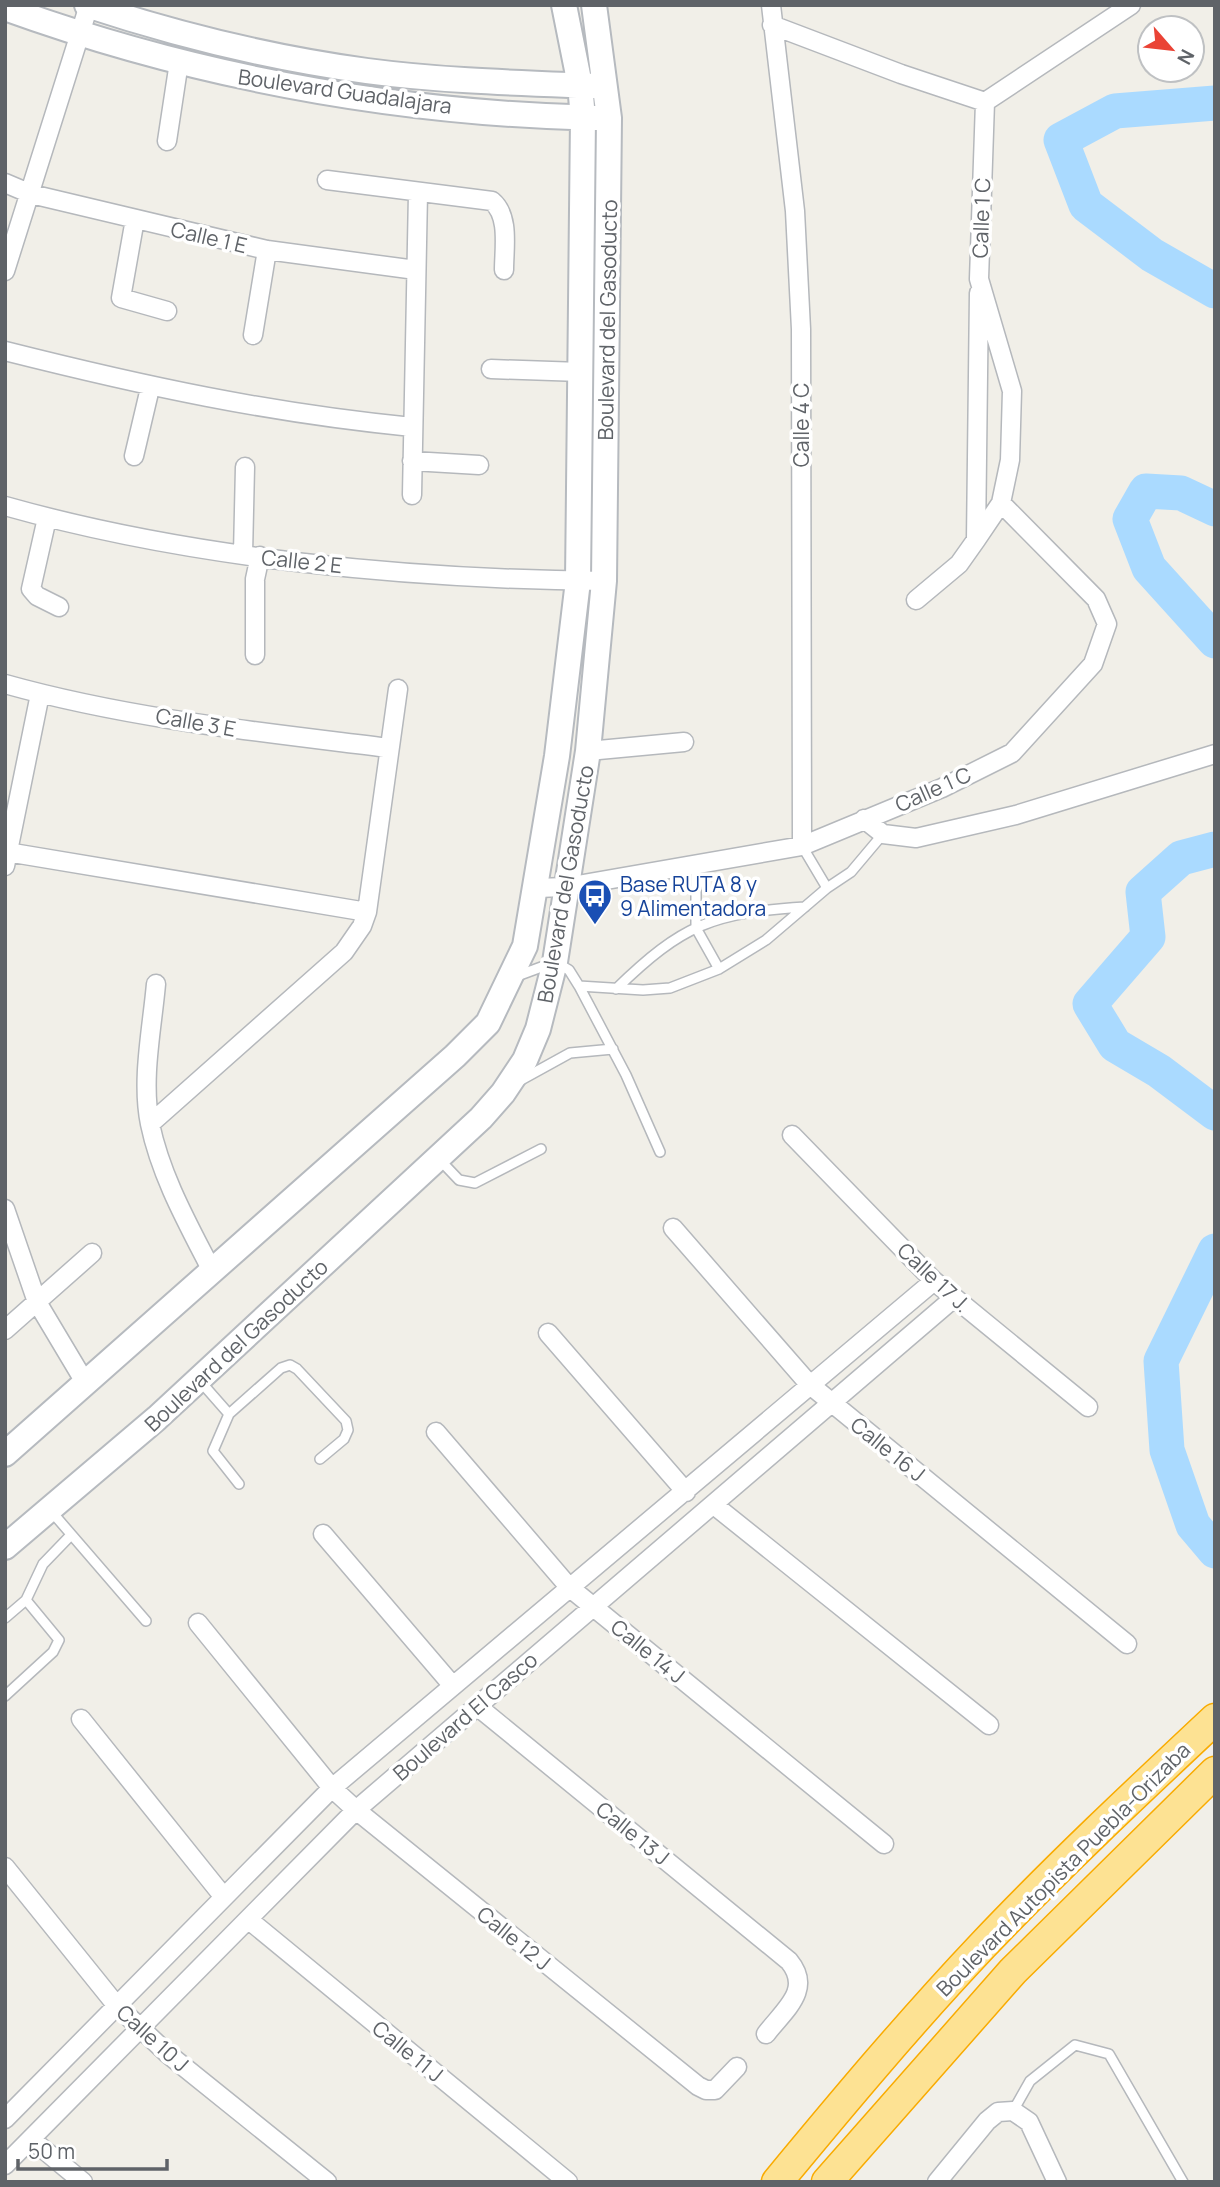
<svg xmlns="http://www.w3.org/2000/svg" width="1220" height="2187" viewBox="0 0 1220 2187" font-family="Manrope,sans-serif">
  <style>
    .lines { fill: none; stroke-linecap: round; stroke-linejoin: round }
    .river { stroke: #aadaff; stroke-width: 35 }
    .lane-casing { stroke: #b5b8bc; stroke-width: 12 }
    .street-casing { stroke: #b5b8bc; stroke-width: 21 }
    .secondary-casing { stroke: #b6babf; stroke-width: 28 }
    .highway-casing { stroke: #f9ab00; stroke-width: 33 }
    .lane { stroke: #fff; stroke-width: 9 }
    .street { stroke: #fff; stroke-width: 18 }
    .secondary { stroke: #fff; stroke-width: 24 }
    .highway { stroke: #fde293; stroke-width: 30 }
    .labels { text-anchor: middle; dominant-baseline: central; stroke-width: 7; stroke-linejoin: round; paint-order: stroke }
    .street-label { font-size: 21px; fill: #5f6368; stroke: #fff }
    .transit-label { font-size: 21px; fill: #164399; stroke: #fff; text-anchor: start }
  </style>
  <rect width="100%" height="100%" fill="#f1efe8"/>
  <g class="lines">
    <path class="river" d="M1215,103l-100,8 -54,29 25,65 66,50 63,36
      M1215,509l-34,-16 -35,-2 -16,28 19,49 66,73
      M1215,849l-34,9 -38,34 5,45 -58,67 25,41 44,26 56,42
      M1215,1251l-54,110 6,89 26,75 22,26"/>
    <g class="lane-casing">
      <path id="lane" d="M802,846l25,42
        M696,864v64l23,41
        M517,976l38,-14 14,8 10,16 47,89 34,77
        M579,986l64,4 27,-2 49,-19 47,-29 61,-52 24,-16 32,-38
        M616,989c67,-65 96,-76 189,-82
        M521,1080l49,-27 43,-4
        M439,1159l20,21 16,3 66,-34
        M200,1381l29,33 52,-46 9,-3 7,4 49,52 2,9 -4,9 -24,20
        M229,1414l-16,37 26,33
        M51,1511l95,110
        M5,1618l21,-18 17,-36 28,-29
        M5,1696l48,-44 6,-12 -33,-40
        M1013,2111l17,-30 45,-36 34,9 74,128"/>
    </g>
    <g class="street-casing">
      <path id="street" d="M771,5l24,206 6,118 1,517
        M772,25l129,49 84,28
        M167,141l12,-79
        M327,180l165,21c18,15 12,47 12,69
        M5,183l26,11 236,56 149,20
        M135,219l-14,79 46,13
        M5,271l84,-266
        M253,335l14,-85
        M5,351c139,35 264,62 407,76
        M491,369l90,3
        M134,456l16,-68
        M412,461l67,4
        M412,495l6,-302
        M5,506c188,53 404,73 599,75
        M47,518l-16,71 6,7 22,11
        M976,540l3,-247
        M243,554l2,-87
        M916,600l43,-36 17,-24 25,-37 9,-43 2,-69 -33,-112 6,-177 146,-97
        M255,655v-76l5,-23
        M5,684c125,35 255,48 384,64
        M588,751l96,-9
        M864,819l19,15 33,4 100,-23 199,-61
        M7,852l360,60
        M5,866l35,-172
        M536,888l30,-1 236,-41 140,-58 70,-35 81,-89 14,-40 -11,-25 -95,-96
        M156,984c-4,45 -15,96 -6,140 11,53 39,102 63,149
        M150,1124l194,-172 18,-26 5,-14 31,-223
        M792,1135l142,146 154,126
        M5,1209l32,93 49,82
        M673,1228l136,156 318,260
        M5,1330l87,-77
        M548,1333l138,159
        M436,1432l133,155 315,257
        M714,1505l275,220
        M323,1534l130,152
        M198,1623l134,165 24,22 342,276 8,4h9l22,-23
        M477,1706l312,255c24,29 -5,49 -23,73
        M81,1719l142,177
        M5,1867l112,139 51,48 159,128
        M249,1920l319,262
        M5,2119l327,-331 602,-507
        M31,2139l52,43
        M5,2165l351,-355 598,-512
        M937,2182l50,-61 11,-9 15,-1 16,11 28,60"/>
    </g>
    <g class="secondary-casing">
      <path id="secondary" d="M87,5c91,30 184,53 280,66 75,10 153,12 229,15
        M5,8c191,69 390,105 592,110
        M5,1454l450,-398 33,-33 37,-77 32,-190 21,-175 5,-463 -3,-33 -16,-80
        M5,1547l152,-129 324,-300 22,-25 22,-33 13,-31 17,-67 33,-211 16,-170 5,-463 -15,-113"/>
    </g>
    <g class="highway-casing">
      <path id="highway" d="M777,2182c67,-81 134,-161 206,-237 74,-78 153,-152 232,-226
        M827,2182l186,-211 202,-199"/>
    </g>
    <use href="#lane" class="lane"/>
    <use href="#street" class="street"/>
    <use href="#secondary" class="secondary"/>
    <use href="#highway" class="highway"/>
  </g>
  <defs>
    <g id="bus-pin" transform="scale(1.75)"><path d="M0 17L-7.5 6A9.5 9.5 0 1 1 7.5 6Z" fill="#1a4fb4" stroke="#fff"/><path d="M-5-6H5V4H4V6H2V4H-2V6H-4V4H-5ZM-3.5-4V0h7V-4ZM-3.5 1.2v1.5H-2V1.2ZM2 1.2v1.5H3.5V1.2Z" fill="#fff"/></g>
  </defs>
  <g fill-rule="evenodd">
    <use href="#bus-pin" x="595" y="896"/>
  </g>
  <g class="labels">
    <g class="street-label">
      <text transform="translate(345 91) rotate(8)">Boulevard Guadalajara</text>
      <text transform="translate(981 218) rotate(-88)">Calle 1 C</text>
      <text transform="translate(209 237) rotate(13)">Calle 1 E</text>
      <text transform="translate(607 320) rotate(-89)">Boulevard del Gasoducto</text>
      <text transform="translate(801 425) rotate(-90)">Calle 4 C</text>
      <text transform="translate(302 561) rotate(6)">Calle 2 E</text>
      <text transform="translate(196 722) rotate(10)">Calle 3 E</text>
      <text transform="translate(933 789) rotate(-24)">Calle 1 C</text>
      <text transform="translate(565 884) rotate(-80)">Boulevard del Gasoducto</text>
      <text transform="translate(934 1277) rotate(43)">Calle 17 J.</text>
      <text transform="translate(236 1345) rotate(-43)">Boulevard del Gasoducto</text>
      <text transform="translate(888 1449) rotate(39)">Calle 16 J</text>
      <text transform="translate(648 1651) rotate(39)">Calle 14 J</text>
      <text transform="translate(465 1716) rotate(-41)">Boulevard El Casco</text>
      <text transform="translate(633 1833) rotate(39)">Calle 13 J</text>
      <text transform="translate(1063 1869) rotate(-45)">Boulevard Autopista Puebla-Orizaba</text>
      <text transform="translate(514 1938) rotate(39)">Calle 12 J</text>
      <text transform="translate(153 2038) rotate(42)">Calle 10 J</text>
      <text transform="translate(408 2051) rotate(39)">Calle 11 J</text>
    </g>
    <g class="transit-label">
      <text x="620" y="884">Base RUTA 8 y<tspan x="620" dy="24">9 Alimentadora</tspan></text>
    </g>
  </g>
  <rect width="1220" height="2187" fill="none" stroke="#5f6368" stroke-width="14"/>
  <g transform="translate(1171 49) rotate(118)"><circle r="33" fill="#ffffff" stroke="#bfc1c3" stroke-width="2"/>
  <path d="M0-5L12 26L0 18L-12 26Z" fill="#ea4335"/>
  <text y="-10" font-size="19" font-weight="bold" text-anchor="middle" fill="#5f6368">N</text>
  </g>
  <path d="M18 2159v10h149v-10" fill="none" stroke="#5f6368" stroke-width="3.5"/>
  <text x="28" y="2159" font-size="21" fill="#5f6368" stroke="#ffffff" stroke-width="5" paint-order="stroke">50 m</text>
</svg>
